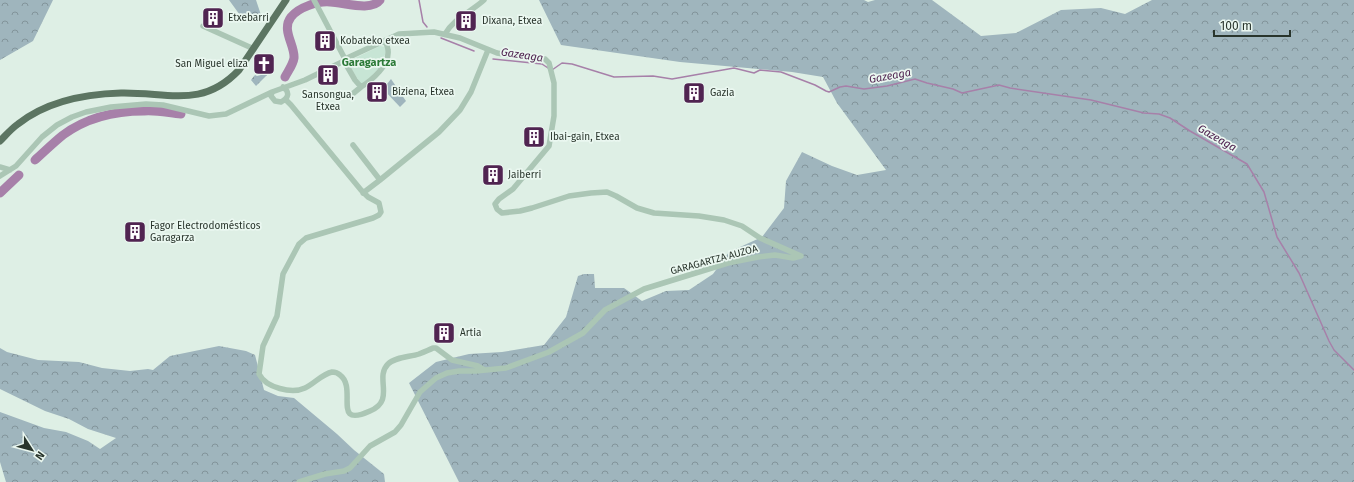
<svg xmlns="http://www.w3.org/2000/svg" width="1354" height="482" viewBox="0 0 1354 482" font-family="'Fira Sans',sans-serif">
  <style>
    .green { fill: #9fb5bd }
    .forest { fill: url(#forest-crowns) }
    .cemetery { fill: url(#cemetery-stones) }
    .plaza { fill: #c7e5d5 }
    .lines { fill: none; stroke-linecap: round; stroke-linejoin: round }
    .stream { stroke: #a780a9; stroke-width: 1.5 }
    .river { stroke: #a780a9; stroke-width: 9 }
    .minor { stroke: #abc6b5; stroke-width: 5.5 }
    .major { stroke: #5c7562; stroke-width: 7 }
    .labels { text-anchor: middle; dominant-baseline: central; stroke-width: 3.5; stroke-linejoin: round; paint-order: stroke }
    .poi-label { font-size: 10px; fill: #29352c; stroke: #eaf7f0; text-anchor: start }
    .street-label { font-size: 10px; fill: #29352c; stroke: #eaf7f0 }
    .water-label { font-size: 11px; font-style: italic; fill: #502451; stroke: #eaf7f0 }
    .neighbourhood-label { font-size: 11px; font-weight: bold; fill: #2c7a38; stroke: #eaf7f0 }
  </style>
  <defs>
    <pattern id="forest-crowns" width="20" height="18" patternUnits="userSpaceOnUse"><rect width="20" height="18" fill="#9fb5bd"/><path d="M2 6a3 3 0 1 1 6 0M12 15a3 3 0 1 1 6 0" fill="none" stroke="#82949a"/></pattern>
    <pattern id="cemetery-stones" width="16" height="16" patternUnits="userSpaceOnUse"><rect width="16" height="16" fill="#9fb5bd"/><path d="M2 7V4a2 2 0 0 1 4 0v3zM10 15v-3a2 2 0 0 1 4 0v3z" fill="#82949a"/></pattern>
  </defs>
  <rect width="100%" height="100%" fill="#deefe5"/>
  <path class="green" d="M391,79l15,22 -6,6 -17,-18z"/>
  <path class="forest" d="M0,0h53l-20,41 -33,19z
    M229,0h27l5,15 -16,7z
    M539,0h325l4,2 7,-2h57l49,36 35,-3 45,-23 40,-2 24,6 27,-14h202v482h-895l-50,-99 27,-21 33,-8 33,-2 42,-7 22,-28 12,-41 6,-2h10l1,14h29l18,13 24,-10 23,-1 24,-16 16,-22 33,-15 22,-29 2,-27 16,-29 30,14 25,9 29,-5 -49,-67 -14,-26 -31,-5 -112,-10 -119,-17z
    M219,346l27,5 9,4 9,35 14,6 16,2 43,36 17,16 30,24 1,8h-379l-6,-20v-50l44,16 22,4 22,9 12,8 16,-11 -28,-9 -19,-10 -24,-8 -45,-22v-41l7,4 31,8 41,2 23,6 28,3 18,-2 5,1 17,-14z"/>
  <path class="cemetery" d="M270,66l3,3 -17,17 -5,-6 4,-5 2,1 4,-1z"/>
  <path class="plaza" d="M380,46l5,1 1,5 -6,15 -11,12 -8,5 -14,-22z"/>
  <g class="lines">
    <path class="stream" d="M419,0l4,22 4,5
      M441,38l33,13
      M493,59l49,5 6,4
      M552,70l10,-7 10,1 42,13 39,-1 19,3 62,-11 20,5 6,-3 21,2 34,13 11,6 3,1 11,-5 6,-1 18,3 23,-3 28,-7 12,4 26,6 9,4 37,-8 11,3 81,12 53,13 15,1 11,4 20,13 57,33 17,28 13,45 22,36 30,68 5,9 20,20"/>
    <path class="river" d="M285,77c3,-6 8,-12 9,-19 1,-13 -13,-28 -3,-41 8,-10 27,-16 39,-15 13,0 41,10 50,-2
      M35,160c9,-8 18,-17 28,-25 23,-17 53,-24 81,-24 13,-1 25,2 37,3
      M0,193l19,-18"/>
    <path class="minor" d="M314,0l31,59
      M203,26l51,23
      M445,34c9,-16 26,-22 39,-34
      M344,61l11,19 6,7c11,-7 29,-22 27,-37 0,-3 -2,-6 -3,-9
      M272,92l-1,4 4,5 6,1c8,-4 9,-10 2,-15
      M350,96l11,-9
      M286,100l5,5 70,85 7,7 11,6 2,9 -2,3 -6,3 -67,20 -7,6 -16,30 -6,42 -14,30 -4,28c7,14 33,20 46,14 9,-4 17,-14 27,-16 3,0 6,1 8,3 18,13 -9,54 30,36 26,-11 4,-33 18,-47 7,-7 22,-7 31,-10 5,-2 10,-4 14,-6h3l16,12 26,6 5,3
      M353,145l27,35 -17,13
      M0,167l10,3
      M0,176l16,-10 26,-29 15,-12 15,-8 14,-5 25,-5 35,-3 17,1 46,11 17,-2 46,-22 33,-12 39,-19 1,-2 54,-25 35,-2 26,6 37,15 18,3h13l17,3 4,4 5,20v33l-5,30 -36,43 -14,10 -4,5 2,5 5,4 18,-2 12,-3 37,-12 22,-3 16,-1 9,4 21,12 17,5 45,3 25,4 18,6 18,12 41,18
      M380,180l59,-48 21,-22 11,-18 17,-42
      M299,482l26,-8 19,-3 6,-3 20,-22 25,-14 6,-7 19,-33 16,-14 11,-5 12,-2h17l30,-3 43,-16 34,-19 22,-23 39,-21 84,-26 30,-6 17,-2 18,3 8,-2"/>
    <path class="major" d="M0,141c6,-6 11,-12 18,-17 29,-23 67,-30 103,-31 47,-1 81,16 118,-23l47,-70"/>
  </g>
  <defs>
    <g id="building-square" transform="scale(1.15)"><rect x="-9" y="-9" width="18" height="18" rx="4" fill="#502451" stroke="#eaf7f0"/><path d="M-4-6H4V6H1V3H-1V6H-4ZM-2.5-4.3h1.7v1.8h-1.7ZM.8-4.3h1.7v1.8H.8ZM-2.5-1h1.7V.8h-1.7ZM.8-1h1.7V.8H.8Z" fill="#fff"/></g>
    <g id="church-square" transform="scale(1.15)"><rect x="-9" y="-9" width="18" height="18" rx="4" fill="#502451" stroke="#eaf7f0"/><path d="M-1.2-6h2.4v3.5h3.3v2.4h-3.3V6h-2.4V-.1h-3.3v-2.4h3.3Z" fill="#fff"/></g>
  </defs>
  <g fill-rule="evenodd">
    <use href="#building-square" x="213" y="18"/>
    <use href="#building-square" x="466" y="21"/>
    <use href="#building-square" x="325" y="41"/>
    <use href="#church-square" x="264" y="64"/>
    <use href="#building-square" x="328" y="75"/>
    <use href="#building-square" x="377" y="92"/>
    <use href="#building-square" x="694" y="93"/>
    <use href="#building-square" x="534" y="137"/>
    <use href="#building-square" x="493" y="175"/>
    <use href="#building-square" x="135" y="232"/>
    <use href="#building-square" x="444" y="333"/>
  </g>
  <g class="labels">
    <g class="poi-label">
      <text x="228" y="18">Etxebarri</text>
      <text x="482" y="21">Dixana, Etxea</text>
      <text x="340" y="41">Kobateko etxea</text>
      <text x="248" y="64" text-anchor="end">San Miguel eliza</text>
      <text x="392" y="92">Biziena, Etxea</text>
      <text x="710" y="93">Gazia</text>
      <text x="328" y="95" text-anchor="middle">Sansongua,<tspan x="328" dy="12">Etxea</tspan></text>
      <text x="550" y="137">Ibai-gain, Etxea</text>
      <text x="508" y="175">Jaiberri</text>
      <text x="150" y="226">Fagor Electrodomésticos<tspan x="150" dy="12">Garagarza</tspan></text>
      <text x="460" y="333">Artia</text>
    </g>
    <g class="street-label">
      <text transform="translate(714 260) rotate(-15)">GARAGARTZA AUZOA</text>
    </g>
    <g class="water-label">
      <text transform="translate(522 55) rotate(9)">Gazeaga</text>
      <text transform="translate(890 76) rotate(-10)">Gazeaga</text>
      <text transform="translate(1217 138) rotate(30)">Gazeaga</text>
    </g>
    <g class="neighbourhood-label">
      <text x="369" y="62">Garagartza</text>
    </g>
  </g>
  <g transform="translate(32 450) rotate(126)" stroke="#eaf7f0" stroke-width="3" paint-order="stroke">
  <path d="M0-3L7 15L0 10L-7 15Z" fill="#29352c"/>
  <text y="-6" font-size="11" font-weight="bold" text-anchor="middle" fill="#29352c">N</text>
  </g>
  <path d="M1214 30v6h76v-6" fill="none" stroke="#29352c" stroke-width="2"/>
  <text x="1220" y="30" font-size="12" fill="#29352c" stroke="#eaf7f0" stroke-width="3" paint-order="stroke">100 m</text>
</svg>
